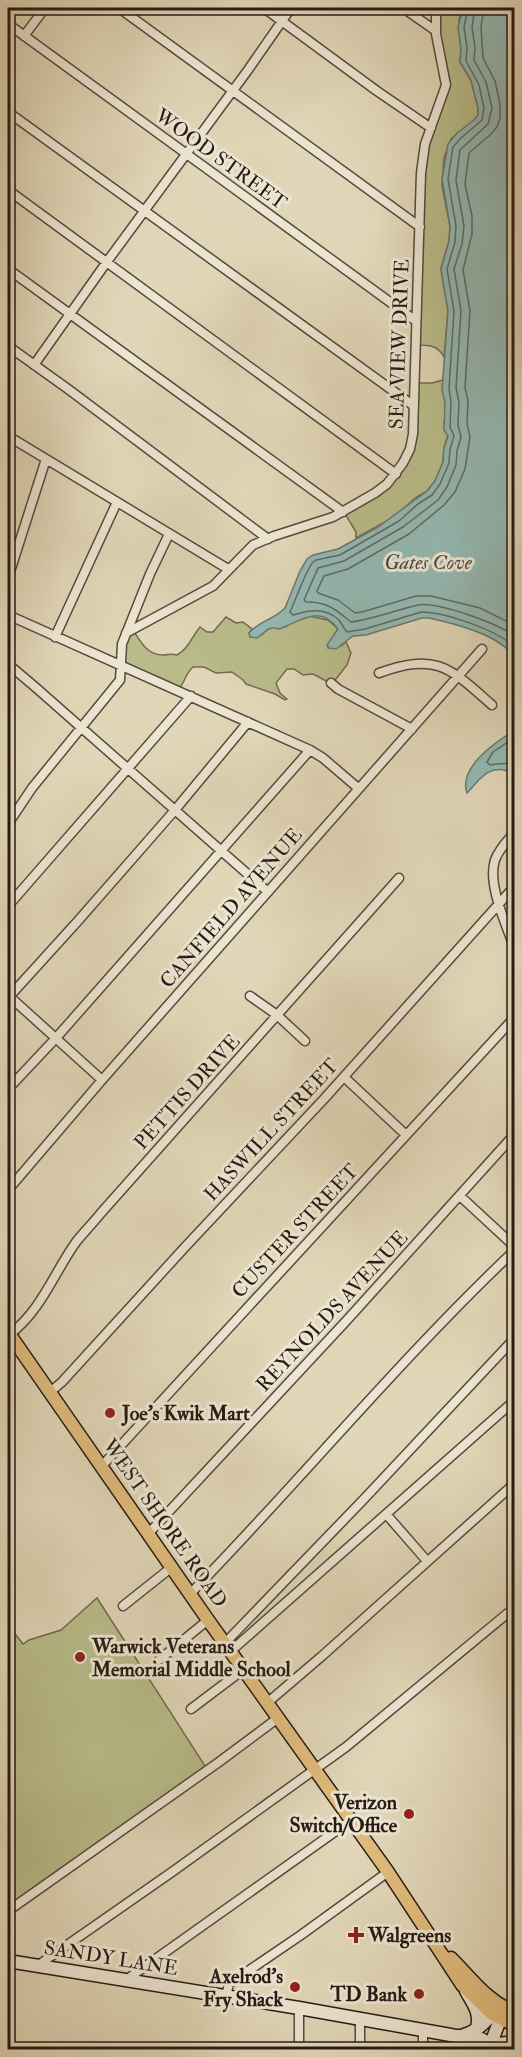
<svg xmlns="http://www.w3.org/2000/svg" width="522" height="2057" viewBox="0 0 522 2057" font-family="'IM FELL Double Pica',serif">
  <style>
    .green { fill: #b9bc8a; stroke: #706b4f; stroke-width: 1.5 }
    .water { fill: #94b9b3; stroke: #687973; stroke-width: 1.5 }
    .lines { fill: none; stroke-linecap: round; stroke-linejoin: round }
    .shore { stroke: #5e6a64; stroke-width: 1.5 }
    .minor-casing { stroke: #56493d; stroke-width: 11 }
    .secondary-casing { stroke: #271a14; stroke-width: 15 }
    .primary-casing { stroke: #271a14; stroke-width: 15 }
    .minor { stroke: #ece5d1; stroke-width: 8 }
    .secondary { stroke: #ece5d1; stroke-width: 12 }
    .primary { stroke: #e0bc7c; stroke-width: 12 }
    .poi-dot { fill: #8f2418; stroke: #ece5d1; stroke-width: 2 }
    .labels { text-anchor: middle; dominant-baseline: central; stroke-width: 6; stroke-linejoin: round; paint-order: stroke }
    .street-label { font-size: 20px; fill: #271a14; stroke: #ece5d1 }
    .poi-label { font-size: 20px; font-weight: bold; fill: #271a14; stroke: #ece5d1; text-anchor: start }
    .water-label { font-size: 21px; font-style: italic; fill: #484a44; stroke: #ece5d1 }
  </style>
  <rect width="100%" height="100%" fill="#e1d7b8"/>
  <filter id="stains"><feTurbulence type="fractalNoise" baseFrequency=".00333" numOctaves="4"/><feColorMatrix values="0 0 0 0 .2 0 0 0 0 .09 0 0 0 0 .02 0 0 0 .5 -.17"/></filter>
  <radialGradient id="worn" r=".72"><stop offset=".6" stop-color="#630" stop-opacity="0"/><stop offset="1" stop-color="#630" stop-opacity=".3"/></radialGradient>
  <path class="green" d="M435,8h28l-4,11 2,30 -1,13 11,18 7,28v7l-4,6 -23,18 -7,19 -2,28 8,40 -1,15 -8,28 7,42 -4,46c-6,-12 -16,-12 -29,-12l8,-196 20,-53z
    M443,380l3,36 -2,7 4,12 -4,13 -1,14 -8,19 -8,10 -12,7 -19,18 -40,22v-6l-12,-20 30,-18 36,-44 5,-67h17z
    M309,616l19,4 10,9 -10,16v3l13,-2 5,-4 5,11 -4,12 -15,19 -19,-10 -10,1 -9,-6h-7l-11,14 4,10 7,6 -2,1 -10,-6 -29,-10 -3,-4 -11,-8 -16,1 -12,-6h-11c-8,7 -8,16 -15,23l-57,-24v-21l12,-15c8,12 14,25 30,25 6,0 8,-2 14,0 11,-6 15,-18 23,-28l7,5h6l13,-15 10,6 7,-1 9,7 -3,4 13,2c6,-9 13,-8 23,-8l5,-4z
    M97,1598l110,171 -199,142v-286l15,19 6,-4 32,-10z"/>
  <path class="water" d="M463,8h51v648c-17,-22 -58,-32 -85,-38h-7l-56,17 -13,1 -17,13 -7,-1 -2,-3 11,-16c-19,-26 -38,-7 -59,0 -12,-4 -13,4 -22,9l-7,-1 -1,-4c10,-12 26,-14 36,-25l15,-37 7,-12 6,-4 25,-6 40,-22 49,-36 8,-10 8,-19 1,-14 4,-12 -4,-6 1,-27 -3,-13 6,-79 -7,-42 8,-28 1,-15 -8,-47 6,-35 9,-11 17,-13 4,-5v-7l-7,-28 -11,-18 1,-13 -3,-22z
    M514,731v37l-7,3c-19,-7 -29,11 -40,22 -9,-25 28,-51 47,-62z"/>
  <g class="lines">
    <path class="shore" d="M468,8l-4,19 3,21 -1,13 13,24 5,23 -2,12 -21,18 -8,9 -5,32 8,47 -1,16 -8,27 7,42 -5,78 2,13 -1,25 4,9 -4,13 -1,14 -9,21 -8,11 -14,9 -19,17 -59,34 -24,5 -4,3 -6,11 -16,38 3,3c16,-5 32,-8 46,5 3,4 5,9 8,12l18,-3 56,-17c23,0 77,18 93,35
      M475,8l-3,19 3,21 -1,12 12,22 6,26 -4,16 -28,26 -4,30 8,46 -2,18 -8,25 7,42 -5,77 3,14 -1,23 3,12 -4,14 -1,14 -9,22 -9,13 -35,27 -59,34 -26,7 -14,32 2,2c22,0 29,7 45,20 23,-3 45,-12 67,-17 19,-4 81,19 96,31
      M484,8l-3,19 2,31 12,23 5,23v14l-3,9 -7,8 -21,18 -4,31 7,32v18l-9,36 7,41 -5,76 3,14 -1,23 3,13 -5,32 -10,23 -11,13 -35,29 -61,35 -24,7 -7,15 1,2 20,7 17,13 7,-1 54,-16h15l49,12 34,17
      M514,738l-21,14 -6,10 3,3c9,-2 16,-1 24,-2"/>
    <g class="minor-casing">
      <path id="minor" d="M119,8l301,219
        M264,8l113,83 54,37
        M403,8l33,23
        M8,24l408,297
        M24,36l21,-28
        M8,112l406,294
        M8,190l388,284
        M8,269l335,243
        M8,346l60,43 200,150
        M34,365l72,-102 142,-193 43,-62
        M8,436l220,133
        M8,578l38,-119
        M8,615l302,135 13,8 35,30
        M126,633l87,-47 40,-41 21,-9 59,-19 42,-24 12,-9 16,-21 7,-14 3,-15 8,-261 4,-29 21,-59 -10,-51v-26
        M55,637l62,-135
        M8,664l26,22 234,206
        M379,673c58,-21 71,-5 113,32
        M331,683l7,6 74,40
        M8,824l24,-36 88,-108 2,-36 28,-70 19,-40
        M514,833c-7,8 -15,16 -19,27 -8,24 11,64 19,87
        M8,906l183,-210
        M8,995l94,85
        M250,996l27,19 28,26
        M8,998l69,-76 98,-112 73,-88
        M344,1077l62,58
        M8,1089l48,-51 254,-288
        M8,1190l94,-110 380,-431
        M460,1196l54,50
        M9,1335c32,-24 45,-62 67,-93 8,-10 17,-19 25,-29l298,-335
        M50,1392l12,-10 124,-136 138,-147 190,-212
        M101,1467l413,-449
        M386,1514l41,47
        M148,1534l200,-215 166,-184
        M190,1594c110,-113 210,-235 324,-343
        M123,1606l49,-39
        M225,1643l139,-144 150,-160
        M231,1651l283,-250
        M159,1660l49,-40
        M267,1703l55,-47 192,-172
        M191,1709l53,-40
        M8,1911l211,-149 59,-44
        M37,1966l135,-94 174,-125 168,-139
        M126,1980l224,-159
        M226,1996l3,-12 72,-49 87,-63
        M360,2018v32
        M423,2029v21
        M299,2050v-42"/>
    </g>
    <g class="secondary-casing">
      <path id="secondary" d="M8,1961l291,47 157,28c13,-1 25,-1 34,10
        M466,1991c7,12 15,22 11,37
        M464,2035c14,-4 27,-17 33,-30
        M482,2046l32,-4
        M490,2046l14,-37"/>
    </g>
    <g class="primary-casing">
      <path id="primary" d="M8,1332l200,288 180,252 74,113 30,29 22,11
        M451,1958c21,21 36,43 63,54"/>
    </g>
    <use href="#minor" class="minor"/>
    <use href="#secondary" class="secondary"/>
    <use href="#primary" class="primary"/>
  </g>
  <g class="poi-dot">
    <circle cx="110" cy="1413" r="6"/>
    <circle cx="80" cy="1657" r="6"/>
    <circle cx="409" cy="1814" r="6"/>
    <path d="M353 1926h6v6h6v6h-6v6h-6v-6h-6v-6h6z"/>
    <circle cx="295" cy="1987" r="6"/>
    <circle cx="419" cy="1994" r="6"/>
  </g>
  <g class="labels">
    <g class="street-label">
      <text transform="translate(221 159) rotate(36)">WOOD STREET</text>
      <text transform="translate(399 344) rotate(-88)">SEA VIEW DRIVE</text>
      <text transform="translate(231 908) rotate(-49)">CANFIELD AVENUE</text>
      <text transform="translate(187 1092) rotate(-48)">PETTIS DRIVE</text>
      <text transform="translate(271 1130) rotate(-47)">HASWILL STREET</text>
      <text transform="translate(295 1231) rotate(-47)">CUSTER STREET</text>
      <text transform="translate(332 1311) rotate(-47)">REYNOLDS AVENUE</text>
      <text transform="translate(165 1523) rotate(55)">WEST SHORE ROAD</text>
      <text transform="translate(111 1958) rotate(9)">SANDY LANE</text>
    </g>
    <g class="poi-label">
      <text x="122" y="1413">Joe's Kwik Mart</text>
      <text x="92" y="1646">Warwick Veterans<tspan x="92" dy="23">Memorial Middle School</tspan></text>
      <text x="397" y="1802" text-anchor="end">Verizon<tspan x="397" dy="23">Switch/Office</tspan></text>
      <text x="368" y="1935">Walgreens</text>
      <text x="283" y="1976" text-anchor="end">Axelrod's<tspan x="283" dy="23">Fry Shack</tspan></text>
      <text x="407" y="1994" text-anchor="end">TD Bank</text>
    </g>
    <g class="water-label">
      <text x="428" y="562">Gates Cove</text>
    </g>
  </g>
  <rect width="522" height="2057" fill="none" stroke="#e1d7b8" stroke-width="30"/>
  <rect x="9" y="9" width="504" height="2039" fill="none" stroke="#271a14" stroke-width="3"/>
  <rect x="15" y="15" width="492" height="2027" fill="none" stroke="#271a14" stroke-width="1.5"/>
  <rect width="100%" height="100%" filter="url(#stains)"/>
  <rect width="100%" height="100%" fill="url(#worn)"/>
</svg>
